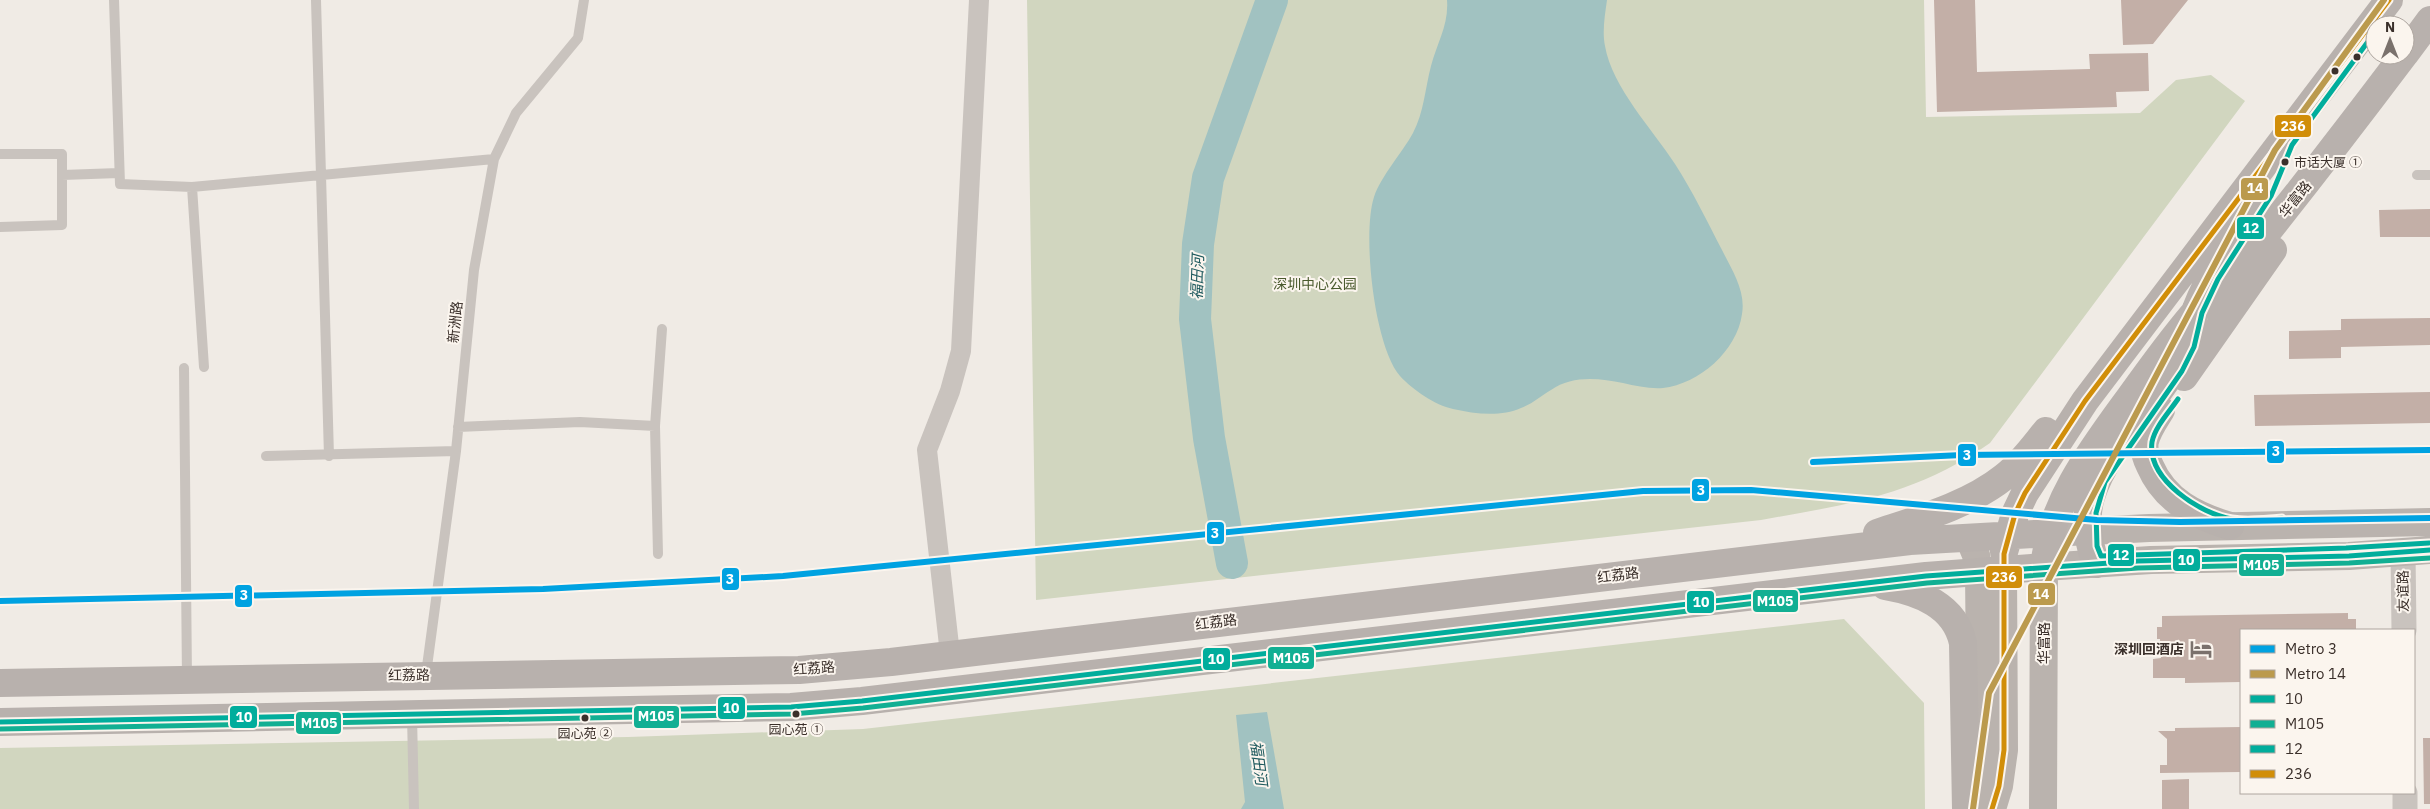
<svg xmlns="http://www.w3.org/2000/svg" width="2430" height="809" viewBox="0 0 2430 809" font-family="'IBM Plex Sans','Noto Sans SC',sans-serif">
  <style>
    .green { fill: #d1d6bf }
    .water { fill: #a1c2c1 }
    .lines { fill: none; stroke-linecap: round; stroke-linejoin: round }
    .river { stroke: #a1c2c1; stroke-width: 32 }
    .building { fill: #c3afa7 }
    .service { stroke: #c9c3be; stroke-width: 10 }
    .minor { stroke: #c9c3be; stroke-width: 20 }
    .tertiary { stroke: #c9c3be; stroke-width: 25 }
    .secondary { stroke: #bab3ae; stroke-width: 28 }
    .primary { stroke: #b8b1ad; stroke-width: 28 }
    .bus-1-casing { stroke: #fbf5ee; stroke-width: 9 }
    .bus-2-casing { stroke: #fbf5ee; stroke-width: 9 }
    .bus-3-casing { stroke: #fbf5ee; stroke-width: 9 }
    .bus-4-casing { stroke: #fbf5ee; stroke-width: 9 }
    .bus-1 { stroke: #01ad9c; stroke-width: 5 }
    .bus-2 { stroke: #12af93; stroke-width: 5 }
    .bus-3 { stroke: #01ad9c; stroke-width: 5 }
    .bus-4 { stroke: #d18e09; stroke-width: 5 }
    .metro-1-casing { stroke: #fbf5ee; stroke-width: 10 }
    .metro-2-casing { stroke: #fbf5ee; stroke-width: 10 }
    .metro-1 { stroke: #00a2e1; stroke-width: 6 }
    .metro-2 { stroke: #bb9a4d; stroke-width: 6 }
    .bus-dot { fill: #3b302b; stroke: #fbf5ee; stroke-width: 2 }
    .labels { text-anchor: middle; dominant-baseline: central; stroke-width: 4; stroke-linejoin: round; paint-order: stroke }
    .bus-label { font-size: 13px; fill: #3b302b; stroke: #fbf5ee }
    .street-label { font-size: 14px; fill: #3b302b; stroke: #fbf5ee }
    .park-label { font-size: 14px; fill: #4a5a2e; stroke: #fbf5ee }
    .poi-label { font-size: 14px; font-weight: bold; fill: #3b302b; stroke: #fbf5ee; text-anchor: end }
    .water-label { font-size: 15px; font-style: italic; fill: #1f5a5e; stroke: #fbf5ee }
    .line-badge { stroke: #fbf5ee; stroke-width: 2 }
    .badge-label { font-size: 14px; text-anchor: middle; font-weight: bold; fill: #fff }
  </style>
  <rect width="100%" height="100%" fill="#f0ebe5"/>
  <path class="green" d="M1027,0h897l2,117 214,-4 36,-33 35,-5 34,26 -255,342c-76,53 -141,61 -229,77l-725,80z
    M1844,619l80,84 1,106h-1925v-61l628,-11 235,-8z"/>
  <path class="water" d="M1447,0h160c-2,14 -5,32 -2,46 7,41 48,84 70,118 18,28 32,57 47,86 10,20 24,41 20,64 -5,37 -43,70 -79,74 -13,1 -27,-2 -40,-5 -24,-5 -51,-8 -72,7 -10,6 -19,14 -30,18 -20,9 -46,6 -68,1 -18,-4 -40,-19 -53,-33 -26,-30 -38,-142 -26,-179 7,-21 28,-44 39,-64 11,-21 12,-44 18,-67 6,-23 18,-41 16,-66z
    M1267,712l17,97h-43l4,-7 -9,-87z"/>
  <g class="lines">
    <path class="river" d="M1232,563l-23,-125 -14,-119 3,-75 10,-66 64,-178"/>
  </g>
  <path class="building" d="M1934,0h41l2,72 113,-3 -1,-15 59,-1 1,38 -33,1 1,15 -180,5z
    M2121,0h67l-35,44 -30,1z
    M2430,209v28h-50l-1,-27z
    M2430,318v27l-89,2v11l-52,1v-28l52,-1v-11z
    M2430,392v31l-175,3 -1,-31z
    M2348,613v6h8v11h-115v52l-56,1v-5h-32v-19l8,-1 -1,-19h-3v-12h5v-11z
    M2241,727v45l-81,1v-8h7v-26l-9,-8h17v-3z
    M2423,738h7v66h-6z
    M2189,779v30h-27v-29z"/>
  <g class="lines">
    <path class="service" d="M114,0l6,184 72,3 302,-28
      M316,0l13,456
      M0,154h62v71l-62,2
      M62,175l57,-2
      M2417,175h13
      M192,187l12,180
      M184,368l3,311
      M458,427l122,-5 75,4
      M266,456l190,-5
      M658,554l-3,-128 7,-97
      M426,674l30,-223 18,-181 20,-111 22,-46 62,-75 6,-38
      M412,715l2,94"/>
    <path class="minor" d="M950,654l-23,-204 23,-59 11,-40 18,-351"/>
    <path class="tertiary" d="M2403,553l1,77
      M2405,793v16"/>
    <path class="secondary" d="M2050,533l99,-5 281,-6
      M1969,538l7,17 3,17 2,202 7,35
      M1992,809l7,-23 5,-36 -1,-180
      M2043,809l1,-242 107,-7 198,-4 81,-6"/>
    <path class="primary" d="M2405,54l25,-34
      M2184,377l89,-127
      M2161,410c-6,10 -13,19 -16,31 -2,9 1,17 5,25 15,35 46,50 80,60
      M1877,533c42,-14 92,-28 127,-56 17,-13 29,-30 42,-46
      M2004,552l11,-38 10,-21 60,-92 304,-401
      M2096,564c-8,-22 -12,-44 -5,-67 14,-48 60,-88 85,-131 11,-18 12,-38 20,-57 14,-36 35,-68 57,-99
      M1885,586c34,6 70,19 78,57l3,166
      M0,683l799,-13 92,-8 1019,-121 140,-8
      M0,722l791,-15 71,-6 1064,-125 118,-9c7,-65 48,-118 86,-170 20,-28 41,-57 64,-84 13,-16 30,-27 43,-43 57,-71 112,-142 167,-215"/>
    <g class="bus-1-casing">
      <path id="bus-1" d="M0,722l791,-15 71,-6 1064,-125 212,-15 211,-5 81,-6"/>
    </g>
    <g class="bus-2-casing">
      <path id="bus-2" d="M0,729l792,-15 71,-6 1064,-125 211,-15 211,-5 81,-5"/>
    </g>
    <g class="bus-3-casing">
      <path id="bus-3" d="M2375,32l-83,113 -21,51 -53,83 -16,34 -8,34 -12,24 -77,111 -9,31 1,33 4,10 245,-8 83,-5
        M2178,399c-9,13 -23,28 -26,43 -5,38 49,72 80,77 17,3 34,0 50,-1"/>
    </g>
    <g class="bus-4-casing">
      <path id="bus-4" d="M1992,809l7,-23 5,-36v-196l11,-40 10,-21 60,-92 304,-401"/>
    </g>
    <use href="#bus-1" class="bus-1"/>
    <use href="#bus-2" class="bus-2"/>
    <use href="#bus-3" class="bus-3"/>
    <use href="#bus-4" class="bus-4"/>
    <g class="metro-1-casing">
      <path id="metro-1" d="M1813,462l149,-7 468,-5
        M0,601l543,-12 240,-13 860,-85 108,-1 346,30 83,2 250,-4"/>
    </g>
    <g class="metro-2-casing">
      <path id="metro-2" d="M1973,809l16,-116 286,-543 109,-150"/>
    </g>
    <use href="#metro-1" class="metro-1"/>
    <use href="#metro-2" class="metro-2"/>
  </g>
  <defs>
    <g id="hotel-bare" transform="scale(1.725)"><path d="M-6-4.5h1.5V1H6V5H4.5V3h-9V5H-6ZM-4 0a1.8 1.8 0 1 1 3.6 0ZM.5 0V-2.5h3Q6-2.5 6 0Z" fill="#7a716c" stroke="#fbf5ee" stroke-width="2.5" paint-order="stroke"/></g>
  </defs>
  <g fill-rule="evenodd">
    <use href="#hotel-bare" x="2201" y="649"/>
  </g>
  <g class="bus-dot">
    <circle cx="2357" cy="57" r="4.5"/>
    <circle cx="2335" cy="71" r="4.5"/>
    <circle cx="2285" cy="162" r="4.5"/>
    <circle cx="796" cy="714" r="4.5"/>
    <circle cx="585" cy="718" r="4.5"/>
  </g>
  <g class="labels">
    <g class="bus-label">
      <text x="2294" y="162" text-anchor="start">市话大厦 ①</text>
      <text x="796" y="729">园心苑 ①</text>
      <text x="585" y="733">园心苑 ②</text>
    </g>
    <g class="street-label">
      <text transform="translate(2295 199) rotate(-51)">华富路</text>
      <text transform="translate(455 322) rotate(-84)">新洲路</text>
      <text transform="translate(1618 575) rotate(-7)">红荔路</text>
      <text transform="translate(2403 591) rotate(-91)">友谊路</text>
      <text transform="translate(1216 622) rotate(-7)">红荔路</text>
      <text transform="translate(2044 643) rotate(-90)">华富路</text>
      <text transform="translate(814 668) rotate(-4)">红荔路</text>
      <text transform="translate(409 675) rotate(-1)">红荔路</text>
    </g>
    <g class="park-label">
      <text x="1315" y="284">深圳中心公园</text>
    </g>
    <g class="poi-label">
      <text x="2184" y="649">深圳回酒店</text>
    </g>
    <g class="water-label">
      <text transform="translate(1197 277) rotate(-88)">福田河</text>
      <text transform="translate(1259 763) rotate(82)">福田河</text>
    </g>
  </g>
  <g class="line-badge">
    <rect x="2274" y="114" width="38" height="24" rx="5" fill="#d18e09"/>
    <rect x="2240" y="177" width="29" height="24" rx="5" fill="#bb9a4d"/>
    <rect x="2236" y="216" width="29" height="24" rx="5" fill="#01ad9c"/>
    <rect x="2266" y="440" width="19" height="24" rx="5" fill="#00a2e1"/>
    <rect x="1957" y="443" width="20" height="24" rx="5" fill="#00a2e1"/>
    <rect x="1691" y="478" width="19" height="24" rx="5" fill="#00a2e1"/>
    <rect x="1206" y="521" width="19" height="24" rx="5" fill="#00a2e1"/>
    <rect x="2107" y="543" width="28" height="24" rx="5" fill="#01ad9c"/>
    <rect x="2172" y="548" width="29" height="24" rx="5" fill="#01ad9c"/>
    <rect x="2238" y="553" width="47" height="24" rx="5" fill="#12af93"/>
    <rect x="1985" y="565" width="38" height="24" rx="5" fill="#d18e09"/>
    <rect x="721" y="567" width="19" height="24" rx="5" fill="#00a2e1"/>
    <rect x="2027" y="582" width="29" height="24" rx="5" fill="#bb9a4d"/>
    <rect x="234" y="584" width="19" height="24" rx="5" fill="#00a2e1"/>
    <rect x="1752" y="589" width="47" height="24" rx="5" fill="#12af93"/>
    <rect x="1686" y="590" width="29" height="24" rx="5" fill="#01ad9c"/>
    <rect x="1267" y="646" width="48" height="24" rx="5" fill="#12af93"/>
    <rect x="1202" y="647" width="29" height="24" rx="5" fill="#01ad9c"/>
    <rect x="717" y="696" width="29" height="24" rx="5" fill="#01ad9c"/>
    <rect x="633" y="705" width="47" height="24" rx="5" fill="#12af93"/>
    <rect x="229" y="705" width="29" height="24" rx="5" fill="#01ad9c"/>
    <rect x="295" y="711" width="47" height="24" rx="5" fill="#12af93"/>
  </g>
  <g class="badge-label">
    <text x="2293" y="131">236</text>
    <text x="2255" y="193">14</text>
    <text x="2251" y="233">12</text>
    <text x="2276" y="456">3</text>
    <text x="1967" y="460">3</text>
    <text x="1701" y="495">3</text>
    <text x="1215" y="538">3</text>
    <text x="2121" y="560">12</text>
    <text x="2186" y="565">10</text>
    <text x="2261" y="570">M105</text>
    <text x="2004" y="582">236</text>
    <text x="730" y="584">3</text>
    <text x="2041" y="599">14</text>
    <text x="244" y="600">3</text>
    <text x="1775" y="606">M105</text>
    <text x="1701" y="607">10</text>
    <text x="1291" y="663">M105</text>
    <text x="1216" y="664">10</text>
    <text x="731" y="713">10</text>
    <text x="656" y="721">M105</text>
    <text x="244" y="722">10</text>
    <text x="319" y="728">M105</text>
  </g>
  <rect x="2240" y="629" width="175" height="165" fill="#fbf5ee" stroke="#aea6a0"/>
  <rect x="2250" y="645" width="25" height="8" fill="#00a2e1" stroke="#aea6a0"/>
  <text x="2285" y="654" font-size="15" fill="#3b302b">Metro 3</text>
  <rect x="2250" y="670" width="25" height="8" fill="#bb9a4d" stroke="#aea6a0"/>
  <text x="2285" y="679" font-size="15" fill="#3b302b">Metro 14</text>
  <rect x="2250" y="695" width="25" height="8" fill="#01ad9c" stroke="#aea6a0"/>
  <text x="2285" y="704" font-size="15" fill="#3b302b">10</text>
  <rect x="2250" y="720" width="25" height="8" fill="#12af93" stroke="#aea6a0"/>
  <text x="2285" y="729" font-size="15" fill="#3b302b">M105</text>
  <rect x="2250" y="745" width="25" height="8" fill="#01ad9c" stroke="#aea6a0"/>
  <text x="2285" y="754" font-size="15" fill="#3b302b">12</text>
  <rect x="2250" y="770" width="25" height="8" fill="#d18e09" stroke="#aea6a0"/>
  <text x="2285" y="779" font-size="15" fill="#3b302b">236</text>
  <g transform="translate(2390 40)"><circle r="24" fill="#fbf5ee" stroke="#aea6a0"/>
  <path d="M0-4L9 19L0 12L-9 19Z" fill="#7a716c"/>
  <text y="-8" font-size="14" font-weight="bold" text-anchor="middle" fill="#3b302b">N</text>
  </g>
</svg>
